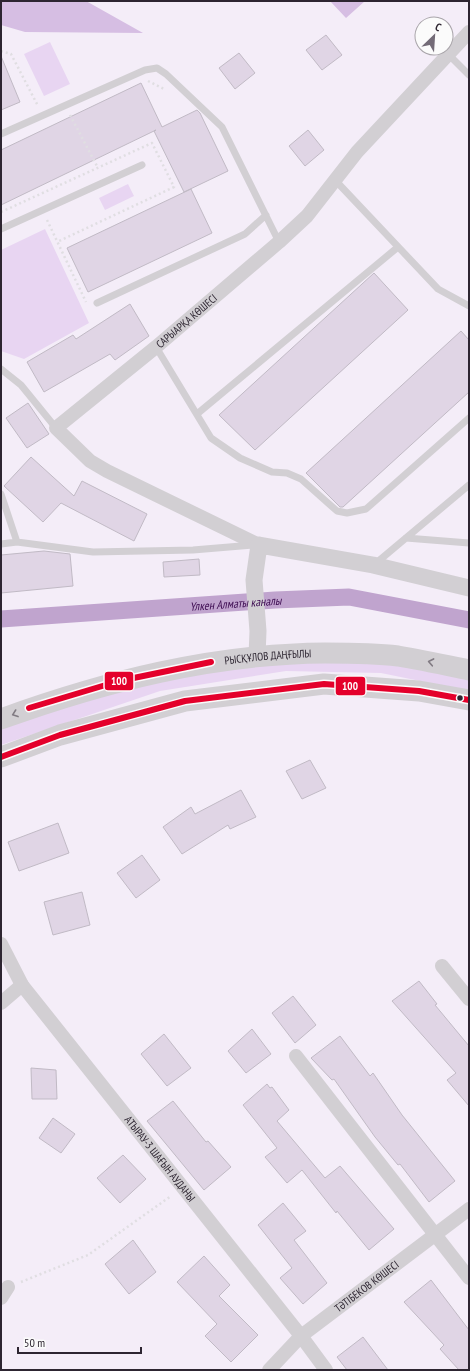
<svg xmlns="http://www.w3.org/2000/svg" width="470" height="1371" viewBox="0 0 470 1371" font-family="'PT Sans Narrow',sans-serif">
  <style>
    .green { fill: #e8d5f2 }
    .forest { fill: #d6bee3 }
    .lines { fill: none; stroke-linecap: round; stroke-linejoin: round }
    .canal { stroke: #c0a4ce; stroke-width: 17 }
    .building { fill: #e0d5e5; stroke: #c1bac5 }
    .path { stroke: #e0dee2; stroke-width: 2.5; stroke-dasharray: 2 3; stroke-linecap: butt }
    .service { stroke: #d2cfd3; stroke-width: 7 }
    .minor { stroke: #d2cfd3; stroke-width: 14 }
    .tertiary { stroke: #d2cfd3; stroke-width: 17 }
    .primary { stroke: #d2cfd3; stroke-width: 21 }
    .bus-1-casing { stroke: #fbfbfb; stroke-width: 9 }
    .bus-1 { stroke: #e4002b; stroke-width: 6 }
    .oneway { stroke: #807a82 }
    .bus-dot { fill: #2d2531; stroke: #fbfbfb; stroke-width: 1.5 }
    .labels { text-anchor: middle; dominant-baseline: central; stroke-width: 4; stroke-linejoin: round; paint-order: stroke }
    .street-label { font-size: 11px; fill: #2d2531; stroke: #fbfbfb }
    .water-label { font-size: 12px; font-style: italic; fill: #3e0d52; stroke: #fbfbfb }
    .line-badge { stroke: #fbfbfb; stroke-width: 1.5 }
    .badge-label { font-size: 11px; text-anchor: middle; font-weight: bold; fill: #fff }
  </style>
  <rect width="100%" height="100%" fill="#f4edf8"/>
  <path class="green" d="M50,42l20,42 -26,12 -20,-42z
    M128,184l6,12 -29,14 -6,-12z
    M45,229l44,94 -65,36 -23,-8v-101z
    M286,660l98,1 85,18v12l-88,-18 -95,-2 -126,20 -159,54v-17l154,-49z"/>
  <path class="forest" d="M1,1h85l57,32 -118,-1 -24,-7z
    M330,1h35l-19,17z"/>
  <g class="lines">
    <path class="canal" id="s1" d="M1,619l274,-19 74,-3 120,23"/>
  </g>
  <path class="building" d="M326,35l16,20 -20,15 -16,-20z
    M239,53l16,20 -20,16 -16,-21z
    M1,56l19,46 -19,8z
    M141,83l21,44 35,-17 3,3 28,58 -44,21 -30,-61 2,-1 -155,75v-55z
    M308,130l16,20 -19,16 -16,-20z
    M191,189l21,44 -124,59 -21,-44z
    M374,273l34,37 -153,140 -36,-35z
    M130,304l19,32 -34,24 -5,-6 -66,38 -17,-30 46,-27 3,4z
    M461,331l8,9v52l-126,115h-3l-34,-34z
    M28,403l21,31 -22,14 -21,-30z
    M31,457l43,39 8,-15 65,33 -13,27 -73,-38 -18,19 -39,-36z
    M44,551l26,3 3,32 -72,7v-38z
    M199,559l1,16 -36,2 -1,-15z
    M310,760l16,28 -24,11 -16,-28z
    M241,790l15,27 -26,12 -2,-4 -46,29 -19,-27 28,-20 4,7z
    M58,823l11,30 -50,18 -11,-29z
    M142,855l18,25 -24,18 -19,-25z
    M82,892l8,33 -37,10 -9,-33z
    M419,981l18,23 -2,1 34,41v60l-22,-26 9,-7 -64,-72z
    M293,996l23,29 -21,18 -23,-30z
    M252,1029l19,25 -25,19 -18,-22z
    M164,1034l27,34 -24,18 -26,-32z
    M340,1036l30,40 3,-3 29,42 53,66 -26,21 -29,-38 -2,1 -23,-28 -41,-58 -2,1 -21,-22z
    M31,1068l25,2 1,29h-25z
    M267,1084l3,4 2,-1 17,23 -12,11 48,57 15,-12 54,63 -25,21 -32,-39 -1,2 -34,-43 -15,13 -22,-26 12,-9 -34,-43z
    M173,1101l33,41 2,-1 23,26 -27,23 -57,-69z
    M53,1118l22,16 -14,19 -22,-15z
    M123,1155l23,24 -26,24 -23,-25z
    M283,1203l23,28 -12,9 33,43 -24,21 -23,-26 12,-10 -34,-43z
    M133,1240l23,32 -27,22 -24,-30z
    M204,1256l26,29 -11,11 39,39 -27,27 -26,-26 12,-12 -40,-42z
    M431,1280l38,50v40h-10l-19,-21 4,-4 -40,-43z
    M363,1337l25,33h-41l-10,-13z"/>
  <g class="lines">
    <path class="path" d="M1,51l10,3 27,52
      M148,81l16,8
      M70,115l28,53
      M1,212l151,-69 22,44 -117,55
      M47,220l39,82
      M21,1282l67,-27 83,-59"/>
    <path class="service" d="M448,54l21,21
      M1,134l144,-64 12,-2 9,6 56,53 57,115
      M335,180l103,109 31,17
      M1,229l141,-64
      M97,303l148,-69 21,-19
      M156,347l55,91 29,20 32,14 15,1 14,6 36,32 10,2 19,-4 103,-91
      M1,369l20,16 35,43
      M197,414l201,-167
      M1,494l16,48 76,10 100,-2 60,-5
      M406,538l63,5
      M1,544l16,-2
      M375,564l94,-79"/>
    <g class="minor">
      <path id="s2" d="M259,545l-152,-74 -17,-10 -34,-33 100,-81 123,-105 28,-26 50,-64 112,-120"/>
      <path id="s3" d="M1,944l21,41 279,351 25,34"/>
      <path d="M442,966l27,33"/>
      <path d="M1,1003l21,-18"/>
      <path d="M296,1056l173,222"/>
      <path d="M1,1298l7,-11"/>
      <path id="s4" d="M269,1370l32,-34 168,-127"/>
    </g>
    <path class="tertiary" d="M257,656l1,-25 -4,-51 5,-35 114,20 96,23"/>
    <g class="primary">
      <path id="s5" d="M1,719c105,-38 212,-65 324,-66 24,0 49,0 73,3 24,4 47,9 71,14"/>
      <path d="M1,757l59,-22 125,-34 139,-17 95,7 50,9"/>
    </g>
    <g class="bus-1-casing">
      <path id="bus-1" d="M29,708l90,-27 92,-19
        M1,757l59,-22 125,-34 139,-17 95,7 50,9"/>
    </g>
    <use href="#bus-1" class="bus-1"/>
  </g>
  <defs><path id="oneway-chevron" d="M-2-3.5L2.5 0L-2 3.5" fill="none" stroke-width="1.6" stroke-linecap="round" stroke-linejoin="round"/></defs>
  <g class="oneway">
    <use href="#oneway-chevron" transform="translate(431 662) rotate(-169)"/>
    <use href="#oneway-chevron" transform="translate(15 714) rotate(160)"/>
  </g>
  <circle class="bus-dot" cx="460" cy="698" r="3.5"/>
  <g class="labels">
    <g class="street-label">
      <text stroke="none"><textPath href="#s2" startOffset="405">САРЫАРҚА КӨШЕСІ</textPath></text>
      <text stroke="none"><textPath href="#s5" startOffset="275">РЫСҚҰЛОВ ДАҢҒЫЛЫ</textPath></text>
      <text stroke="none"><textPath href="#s3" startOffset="268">АТЫРАУ-3 ШАҒЫН АУДАНЫ</textPath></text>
      <text stroke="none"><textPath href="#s4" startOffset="129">ТӘТІБЕКОВ КӨШЕСІ</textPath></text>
    </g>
    <g class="water-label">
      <text stroke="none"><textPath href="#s1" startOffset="235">Үлкен Алматы каналы</textPath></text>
    </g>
  </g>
  <g class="line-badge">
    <rect x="104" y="671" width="30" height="20" rx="4" fill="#e4002b"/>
    <rect x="335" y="676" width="31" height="20" rx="4" fill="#e4002b"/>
  </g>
  <g class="badge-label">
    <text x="119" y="685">100</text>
    <text x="350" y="690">100</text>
  </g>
  <rect width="470" height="1371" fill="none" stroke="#2d2531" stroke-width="4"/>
  <g transform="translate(434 36) rotate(25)"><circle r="19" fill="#fbfbfb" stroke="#a9a5aa"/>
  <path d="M0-3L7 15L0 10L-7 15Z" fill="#736b77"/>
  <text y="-6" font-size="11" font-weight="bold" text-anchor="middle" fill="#2d2531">С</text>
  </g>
  <path d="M18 1347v6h123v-6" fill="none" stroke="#2d2531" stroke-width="2"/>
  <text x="24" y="1347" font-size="12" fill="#2d2531" stroke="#fbfbfb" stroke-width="3" paint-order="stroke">50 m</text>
</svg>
